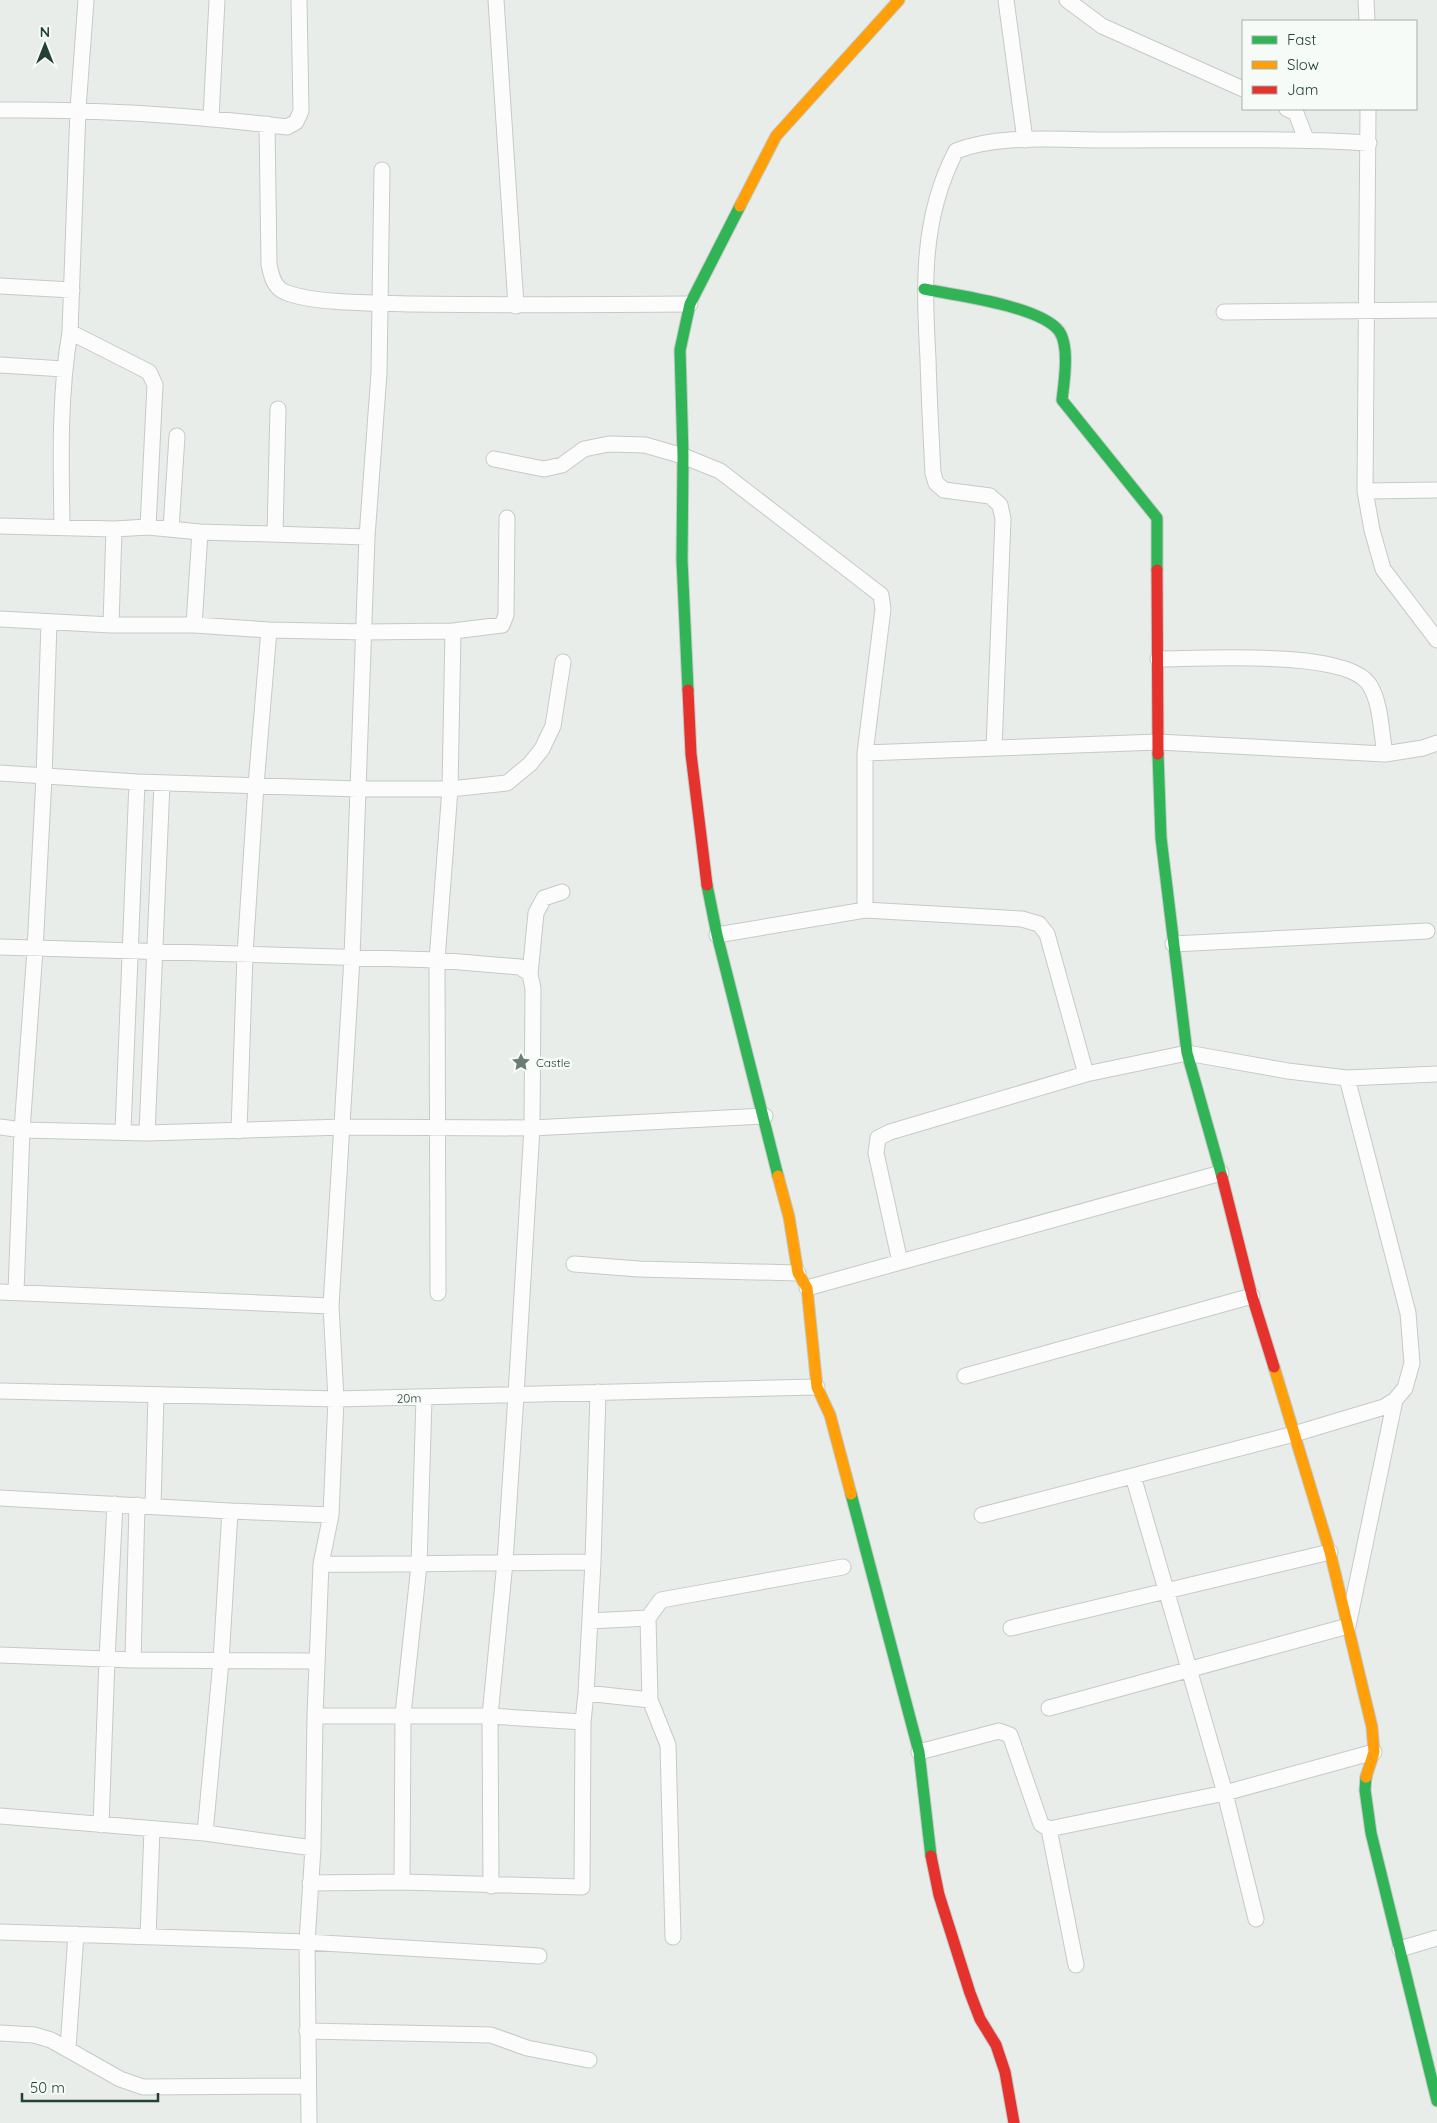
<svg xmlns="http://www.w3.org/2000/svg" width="1437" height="2123" viewBox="0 0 1437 2123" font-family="Quicksand,sans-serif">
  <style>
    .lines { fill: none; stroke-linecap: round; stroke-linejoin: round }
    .street-casing { stroke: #c5cac7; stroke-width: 17 }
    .fast-casing { stroke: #c3cac7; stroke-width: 13 }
    .slow-casing { stroke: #c3cac7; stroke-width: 13 }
    .jam-casing { stroke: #c3cac7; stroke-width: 13 }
    .street { stroke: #fcfcfc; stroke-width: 15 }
    .fast { stroke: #30b455; stroke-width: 11 }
    .slow { stroke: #ff9f0a; stroke-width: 11 }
    .jam { stroke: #e5322d; stroke-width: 11 }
    .labels { text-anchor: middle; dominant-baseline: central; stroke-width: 5; stroke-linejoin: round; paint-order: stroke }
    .poi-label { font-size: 12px; fill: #244136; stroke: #f7fbf8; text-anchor: start }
    .street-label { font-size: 12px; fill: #244136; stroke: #f7fbf8 }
  </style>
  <rect width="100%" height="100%" fill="#e8edea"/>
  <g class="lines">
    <g class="street-casing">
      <path id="street" d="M496,0l20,306
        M1006,0l19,140
        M1067,0l35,26 141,63
        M1366,0l1,21
        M1287,109l9,4 10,26
        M0,110c96,-1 191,5 287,17l9,-5 5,-11 -2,-111
        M211,118l6,-118
        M267,124l2,140c2,11 5,24 16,28 28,12 93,11 124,12 94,1 187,1 281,0
        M0,286l72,4
        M1224,312l213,-2
        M70,332l79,40 6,13 -7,142
        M0,365l64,4
        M494,459l50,10 18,-4 22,-16 25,-5 36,1 38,11 37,15 161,124 2,14 -18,144v157
        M1437,490l-72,1 7,39 11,39 54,71
        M1365,491l3,-382
        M0,526l114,3 34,-2 52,5 167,5
        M62,526c-1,-65 -3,-130 8,-194l8,-223 8,-109
        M171,529l6,-93
        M275,534l3,-125
        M0,619l111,6h83l75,5 96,2 88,-1 -3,158 -13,171 1,333
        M111,625l3,-96
        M194,625l6,-93
        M453,631l49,-6 4,-10 1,-97
        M1158,659c41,0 187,-10 211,25 12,18 12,48 16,70
        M994,748l9,-229 -3,-14 -10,-9 -46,-6 -8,-7 -3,-10c-2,-38 -4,-76 -5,-114 -4,-74 -7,-141 28,-208 43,-17 101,-11 147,-11 89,0 177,-2 266,3
        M865,753l293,-11 227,12 38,-6 14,-5
        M0,773l137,9 222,7h91l57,-6 23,-19 12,-15 11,-23 10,-64
        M717,935l148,-25 157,9 17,5 8,10 39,140
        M1173,944l254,-13
        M0,947l437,13 83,7 10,7
        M0,1127l22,3 125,3 196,-6 189,1 233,-12
        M123,1131l14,-349
        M239,1131l6,-177 11,-169 13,-155
        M147,1133l15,-350
        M900,1262l-24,-109 2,-15 12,-6 196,-58 101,-21 101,18 59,7 90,-4
        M574,1264l65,5 159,4
        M807,1288l414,-115
        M0,1292l331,14
        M16,1292l6,-162 13,-180 9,-173 5,-155
        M965,1376l287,-80
        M0,1391l336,8 481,-12
        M1133,1476l92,317 31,126
        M0,1498l230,13 101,4
        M153,1506l3,-111
        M230,1511l-9,150 -16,172 108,15
        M982,1515l312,-81 90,-27 11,-7 10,-12 7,-25 -4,-50 -61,-235
        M321,1564c90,1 181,-2 272,-2
        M648,1618l2,82
        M590,1621l58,-3 13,-18 182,-33
        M1011,1628l319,-76
        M0,1655l133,5 184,1
        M133,1660l4,-155
        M586,1693l64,7 18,45 5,192
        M1049,1708l299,-82 47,-226
        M315,1716h175l93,6
        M919,1752l80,-21 11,4 31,89 8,5 176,-36 149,-41
        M0,1816l205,17
        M101,1825l6,-166 8,-155
        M1049,1829l27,136
        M402,1882l1,-168 16,-149 5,-167
        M310,1883l92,-1 180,5 1,-165 3,-29 7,-131 5,-170
        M491,1886l-1,-170 15,-154 11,-167 16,-267 1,-139 -3,-15 6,-61 8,-15 18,-6
        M0,1932l307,10 232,14
        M148,1937l4,-108
        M1400,1949l37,-11
        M307,2031l184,4 36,13 62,12
        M0,2033l34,2 17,5 69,39 23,8 165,-1
        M68,2048l8,-114
        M309,2123l-2,-181 6,-94 2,-132 6,-152 10,-49 5,-116 -5,-93 21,-348 15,-421 12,-164 3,-203"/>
    </g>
    <g class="fast-casing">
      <path id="fast" d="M924,289c31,6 116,17 135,42 11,15 5,52 3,69l95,118v52
        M688,690l-6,-130 1,-104 -3,-106 10,-46 50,-98
        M1158,754l3,84 26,215 35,124
        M707,885l10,50 61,241
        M851,1494l68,258 12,104
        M1366,1777l-1,13 6,43 66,268"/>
    </g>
    <g class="slow-casing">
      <path id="slow" d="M740,206l36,-70 123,-136
        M778,1176l11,41 9,56 9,15 10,99 13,28 21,79
        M1274,1367l56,185 42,175 2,25 -8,25"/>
    </g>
    <g class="jam-casing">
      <path id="jam" d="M1157,570l1,184
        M688,690l3,64 16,131
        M1222,1177l30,119 22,71
        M931,1856l8,39 31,98 10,26 16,26 9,27 9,51"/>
    </g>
    <use href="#street" class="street"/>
    <use href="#fast" class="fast"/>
    <use href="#slow" class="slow"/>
    <use href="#jam" class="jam"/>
  </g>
  <defs>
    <g id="sight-bare" transform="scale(1.5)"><path d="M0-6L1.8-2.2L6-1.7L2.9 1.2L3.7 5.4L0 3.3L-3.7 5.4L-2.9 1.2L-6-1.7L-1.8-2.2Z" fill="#697d75" stroke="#f7fbf8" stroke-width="2.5" paint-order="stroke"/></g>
  </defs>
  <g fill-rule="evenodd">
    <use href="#sight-bare" x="521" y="1062"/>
  </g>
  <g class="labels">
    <g class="poi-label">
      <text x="536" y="1062">Castle</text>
    </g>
    <g class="street-label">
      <text transform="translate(409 1398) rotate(-1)">20m</text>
    </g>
  </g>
  <rect x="1242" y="20" width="175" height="90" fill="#f7fbf8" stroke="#a3b1aa"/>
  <rect x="1252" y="36" width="25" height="8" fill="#30b455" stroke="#a3b1aa"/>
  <text x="1287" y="45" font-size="15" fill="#244136">Fast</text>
  <rect x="1252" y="61" width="25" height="8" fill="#ff9f0a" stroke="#a3b1aa"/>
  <text x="1287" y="70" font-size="15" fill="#244136">Slow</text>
  <rect x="1252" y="86" width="25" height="8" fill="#e5322d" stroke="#a3b1aa"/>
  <text x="1287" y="95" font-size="15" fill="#244136">Jam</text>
  <g transform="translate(45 45)" stroke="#f7fbf8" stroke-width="4" paint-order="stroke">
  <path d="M0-4L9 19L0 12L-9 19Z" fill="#244136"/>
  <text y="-8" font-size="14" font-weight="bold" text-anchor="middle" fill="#244136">N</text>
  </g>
  <path d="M22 2093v8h136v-8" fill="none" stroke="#244136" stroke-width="2.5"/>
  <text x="30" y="2093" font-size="15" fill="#244136" stroke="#f7fbf8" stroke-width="4" paint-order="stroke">50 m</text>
</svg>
